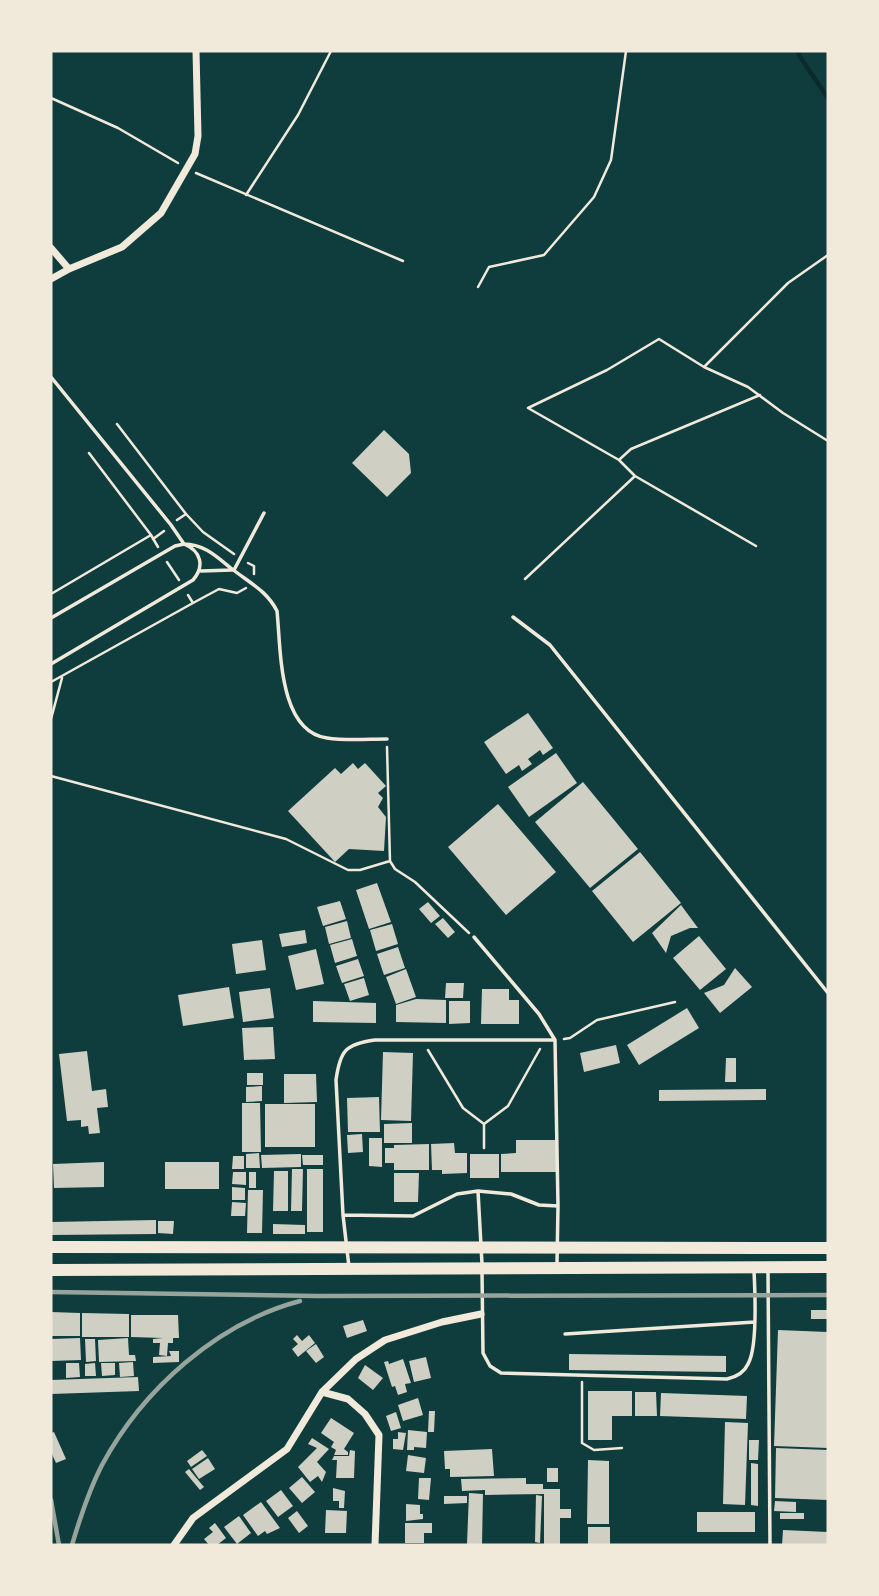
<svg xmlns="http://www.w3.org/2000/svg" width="879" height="1596" viewBox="0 0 879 1596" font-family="'Asap Condensed',sans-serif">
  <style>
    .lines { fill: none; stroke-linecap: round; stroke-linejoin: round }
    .stream { stroke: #0a2a2b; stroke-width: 4.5 }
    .building { fill: #cfcfc3 }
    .path { stroke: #f1e9da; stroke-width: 2.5 }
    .service { stroke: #f1e9da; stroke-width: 3.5 }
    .minor { stroke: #f1e9da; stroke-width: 7 }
    .primary { stroke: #f1e9da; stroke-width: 12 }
    .rail { stroke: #97a49c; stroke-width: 4.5 }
  </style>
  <rect width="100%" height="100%" fill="#0f3d3e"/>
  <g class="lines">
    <path class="stream" d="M798,51l2,6 28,41"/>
  </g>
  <path class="building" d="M384,430l25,24 2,19 -24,24 -35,-34z
    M528,713l25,35 -10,7 -3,-5 -12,9 4,5 -10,7 -3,-6 -13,9 -22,-32z
    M556,753l21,30 -48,34 -21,-30z
    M353,763l5,6 7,-6 21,23 -8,7 5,5 -5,9 8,10 -2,34 -35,-2 -14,13 -47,-51 47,-43 6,6z
    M583,782l55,67 -48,39 -55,-66z
    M498,804l58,68 -50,43 -58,-68z
    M640,852l41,51 -48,39 -41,-51z
    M377,883l14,39 -22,7 -13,-39z
    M340,901l6,18 -23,7 -6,-19z
    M428,902l12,14 -9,7 -12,-14z
    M681,905l17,23h-8l-19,8 -5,17 -14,-20z
    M443,918l12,14 -7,6 -13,-14z
    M347,921l4,17 -22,6 -4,-17z
    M392,924l6,20 -22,7 -6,-21z
    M305,930l2,13 -25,4 -3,-13z
    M699,936l27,33 -26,21 -27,-32z
    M352,939l5,17 -22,7 -5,-18z
    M262,940l4,30 -30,4 -4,-30z
    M398,947l7,21 -21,7 -7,-21z
    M316,949l8,35 -28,6 -8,-34z
    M358,959l6,17 -22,7 -6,-17z
    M735,968l17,19 -32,26 -16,-20 20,-8z
    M406,969l10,28 -20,7 -10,-27z
    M364,978l5,17 -19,6 -6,-17z
    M446,983h18l-1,15h-18z
    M229,987l5,31 -51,8 -5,-31z
    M270,988l4,30 -31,4 -4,-30z
    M482,989h27v11h10v24h-38z
    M416,999l30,1v23l-50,-1v-17z
    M313,1001l63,2v20l-63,-1z
    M449,1001h21v22l-21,1z
    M687,1008l12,20 -60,37 -12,-20z
    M273,1027l2,32 -31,1 -2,-32z
    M616,1045l4,18 -36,9 -4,-19z
    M87,1051l5,40 14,-2 2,18 -11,1 3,25 -11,1 -1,-8 -7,1v-7l-14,1 -8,-67z
    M383,1052l30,1 -2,68 -30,-1z
    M726,1058h10v24h-11z
    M247,1073h16v12h-16z
    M284,1074h32l1,28 -33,1z
    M262,1086v15l-16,1v-15z
    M766,1089v11l-107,1v-11z
    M379,1097l1,35h-32l-1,-34z
    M242,1103h18l1,49h-19z
    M265,1104h50v43h-50z
    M412,1123v20h-28v-19z
    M362,1134l1,18 -15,1 -1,-18z
    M369,1138h13v29l-13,-1z
    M516,1140h41v32h-56v-18l15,-1z
    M454,1143l1,10h12v20l-25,1v-4h-10l-1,-26z
    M429,1144v26h-35v-7h-9v-15h9v-3z
    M259,1153l1,15h-14v-14z
    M301,1154v13l-39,1 -1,-13z
    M470,1154h29v24h-29z
    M302,1155h21v10h-20z
    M233,1156h11v13h-12z
    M104,1162v25l-50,1 -1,-24z
    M165,1162h54v27h-54z
    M292,1169h11l-1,42h-11z
    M307,1169h16v63h-16z
    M274,1171h14v40h-15z
    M233,1172h13v13l-14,-1z
    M249,1172h7v16h-7z
    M394,1173h25l-1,29h-24z
    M232,1187l13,1v12h-13z
    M248,1190h15l-1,43h-15z
    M232,1202l14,1 -1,13h-14z
    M156,1220v14l-105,1v-13z
    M158,1221h16l-1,13 -15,-1z
    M273,1224l32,1v9h-32z
    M811,1310h17v9h-17z
    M51,1312l29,1v23h-29z
    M82,1313l47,1v23h-47z
    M131,1315h47l1,23h-6v5h-5l-1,13 -8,-1 1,-12h-7v-4l10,-1 -32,-1z
    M363,1320l4,11 -20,7 -4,-12z
    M778,1330l50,2v116l-54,-2z
    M297,1335l5,6 7,-6 6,8 -17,14 -6,-8 6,-5 -5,-5z
    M80,1338l1,22 -30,1v-22z
    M128,1338l1,17h6l1,6 -37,1 -1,-22z
    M85,1339h10l1,22 -10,1z
    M316,1344l8,13 -8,6 -10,-12z
    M169,1351h10v11l-26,1v-6l18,-1z
    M569,1354l157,2v16l-157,-2z
    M426,1357l5,21 -17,4 -5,-21z
    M403,1359l8,24 -6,1 2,8 -9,3 -3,-9 -3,1 -8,-25 4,-1 1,3z
    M133,1362l1,14 -14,1 -1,-14z
    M66,1363h13l1,14 -14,1z
    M95,1363l1,13h-11v-12z
    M101,1363h14v12l-13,1z
    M365,1365l18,13 -10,12 -15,-12z
    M138,1377l1,14 -88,3v-14z
    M588,1391h44v25h-20v24h-24z
    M635,1392h21l1,24h-22z
    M661,1393l86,3 -1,23 -86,-3z
    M418,1398l5,17 -20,6 -5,-16z
    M429,1411h6l-1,21h-6z
    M396,1412l5,16 -10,3 -5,-15z
    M331,1418l23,15 -10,16 4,3v3h-14l2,-5 -5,-3 3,-5 -13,-9z
    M725,1422l23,1 -3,82 -22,-1z
    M408,1430l19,2 -1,16 -12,-1v3h-7z
    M54,1432l12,27 -10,4 -5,-11v-19z
    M398,1432l8,1 -3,17 -10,-1v-10h5z
    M312,1438l17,11 -12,13 9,10 -4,10 -4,-6 -8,6 -12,-15 19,-19 -9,-4z
    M749,1440h10l-1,20h-9z
    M776,1448l52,2v50l-53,-2z
    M492,1449l2,27 -44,1v-8h-5l-1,-18z
    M202,1450l5,6 -16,11 -4,-6z
    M350,1450l5,1 -1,27h-18l1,-18h-5l2,-4h15z
    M408,1455l18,3 -2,15 -18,-2z
    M208,1458l7,11 -16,10 -7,-10z
    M588,1460l21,1v63h-22z
    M751,1463l7,1v42l-7,-1z
    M547,1468h11v14h-11z
    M189,1469l15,18 -4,3 -15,-18z
    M302,1477l13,15 -13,11 -13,-15z
    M419,1478h12l-2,22 -11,-1z
    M526,1478v6h17v5h17v20h11v9h-11v27h-16v-51l-59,1v-5l-23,1 -1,-12z
    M333,1488l12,3 -1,17h-5v-7h-6z
    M281,1490l12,16 -15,11 -12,-16z
    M469,1493l14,1 -1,51 -15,-1z
    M536,1495l6,1 -2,47 -5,-1z
    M444,1496h23v7l-23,1z
    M775,1501l21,1v10l-22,-1z
    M261,1502l19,26 -13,6 -2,-3 -7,5 -15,-21z
    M406,1504l14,1v9h3v5l-17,2z
    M326,1510l21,1 -1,22h-21z
    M297,1511l11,15 -9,7 -11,-15z
    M697,1512h58v20h-58z
    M780,1513h24v6h-24z
    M239,1516l12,17 -14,11 -13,-17z
    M215,1523l11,15 -9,7h-8l-5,-6 9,-7 -4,-4z
    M405,1523h27v10h-8v10h-19z
    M588,1527h22v18h-22z
    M783,1530l45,2v13h-46z"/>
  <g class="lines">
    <path class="path" d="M51,98l67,30 60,35
      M196,173l207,88
      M246,195l52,-80 33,-64
      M478,287l11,-20 55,-12 50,-58 17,-37 15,-109
      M704,367l84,-84 40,-28
      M528,408l79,-38 52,-31 45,28 44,20 35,26 45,28
      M528,408l91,52 16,16 121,70
      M117,424l69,90
      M620,459l11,-10 129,-54
      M177,520l9,-6 17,18 31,22
      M151,535l7,12
      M153,539l11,-8
      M167,562l12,18
      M248,563l6,3v8
      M525,579l110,-103
      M51,594l100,-59 -62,-82
      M193,603l26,-14 18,4 9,-5
      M51,682l142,-79 -5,-8
      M51,719l11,-41
      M387,747l3,114 5,8 20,13 54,51
      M51,776l235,63 62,31h12l30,-9
      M564,1039l6,-1 27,-18 78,-18
      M428,1050l35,58 21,16v24
      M484,1124l24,-18 32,-57
      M582,1382v61l12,7 28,-2"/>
    <path class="service" d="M51,377l120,148 13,19c20,0 33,13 48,25 18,14 35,22 45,42 4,38 1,120 50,127 19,3 41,1 60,1
      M234,570l30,-57
      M201,571l31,-1
      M513,617l37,28 278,348
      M51,618l124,-72 9,-2c17,7 21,22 9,36l-142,84
      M474,937l65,77 16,26 3,166 -1,57
      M478,1191l4,73
      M344,1215l69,1 44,-22 21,-3 33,3 28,11 19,1
      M349,1267l-6,-52 -7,-135c4,-29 9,-36 39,-40h180
      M482,1271l1,82 7,13 11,7 226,6c9,-2 17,-6 21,-15 10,-17 7,-73 6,-93
      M768,1271l2,274
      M565,1334l190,-12"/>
    <path class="minor" d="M51,248l18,21
      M51,279l18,-10 53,-22 39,-34 34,-59 3,-18 -2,-85
      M322,1392l26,7 17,15 14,21 -4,110
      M174,1545l19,-27 94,-69 35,-57 34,-33 29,-19 57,-18 39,-8"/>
    <path class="primary" d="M51,1247l777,1
      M51,1270l777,-3"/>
    <path class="rail" d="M51,1292l266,4 511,-1
      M51,1500l8,45
      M72,1545c8,-27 17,-55 30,-80 41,-76 115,-142 198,-164"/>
  </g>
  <rect width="879" height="1596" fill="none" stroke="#f1e9da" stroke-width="105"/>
</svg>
